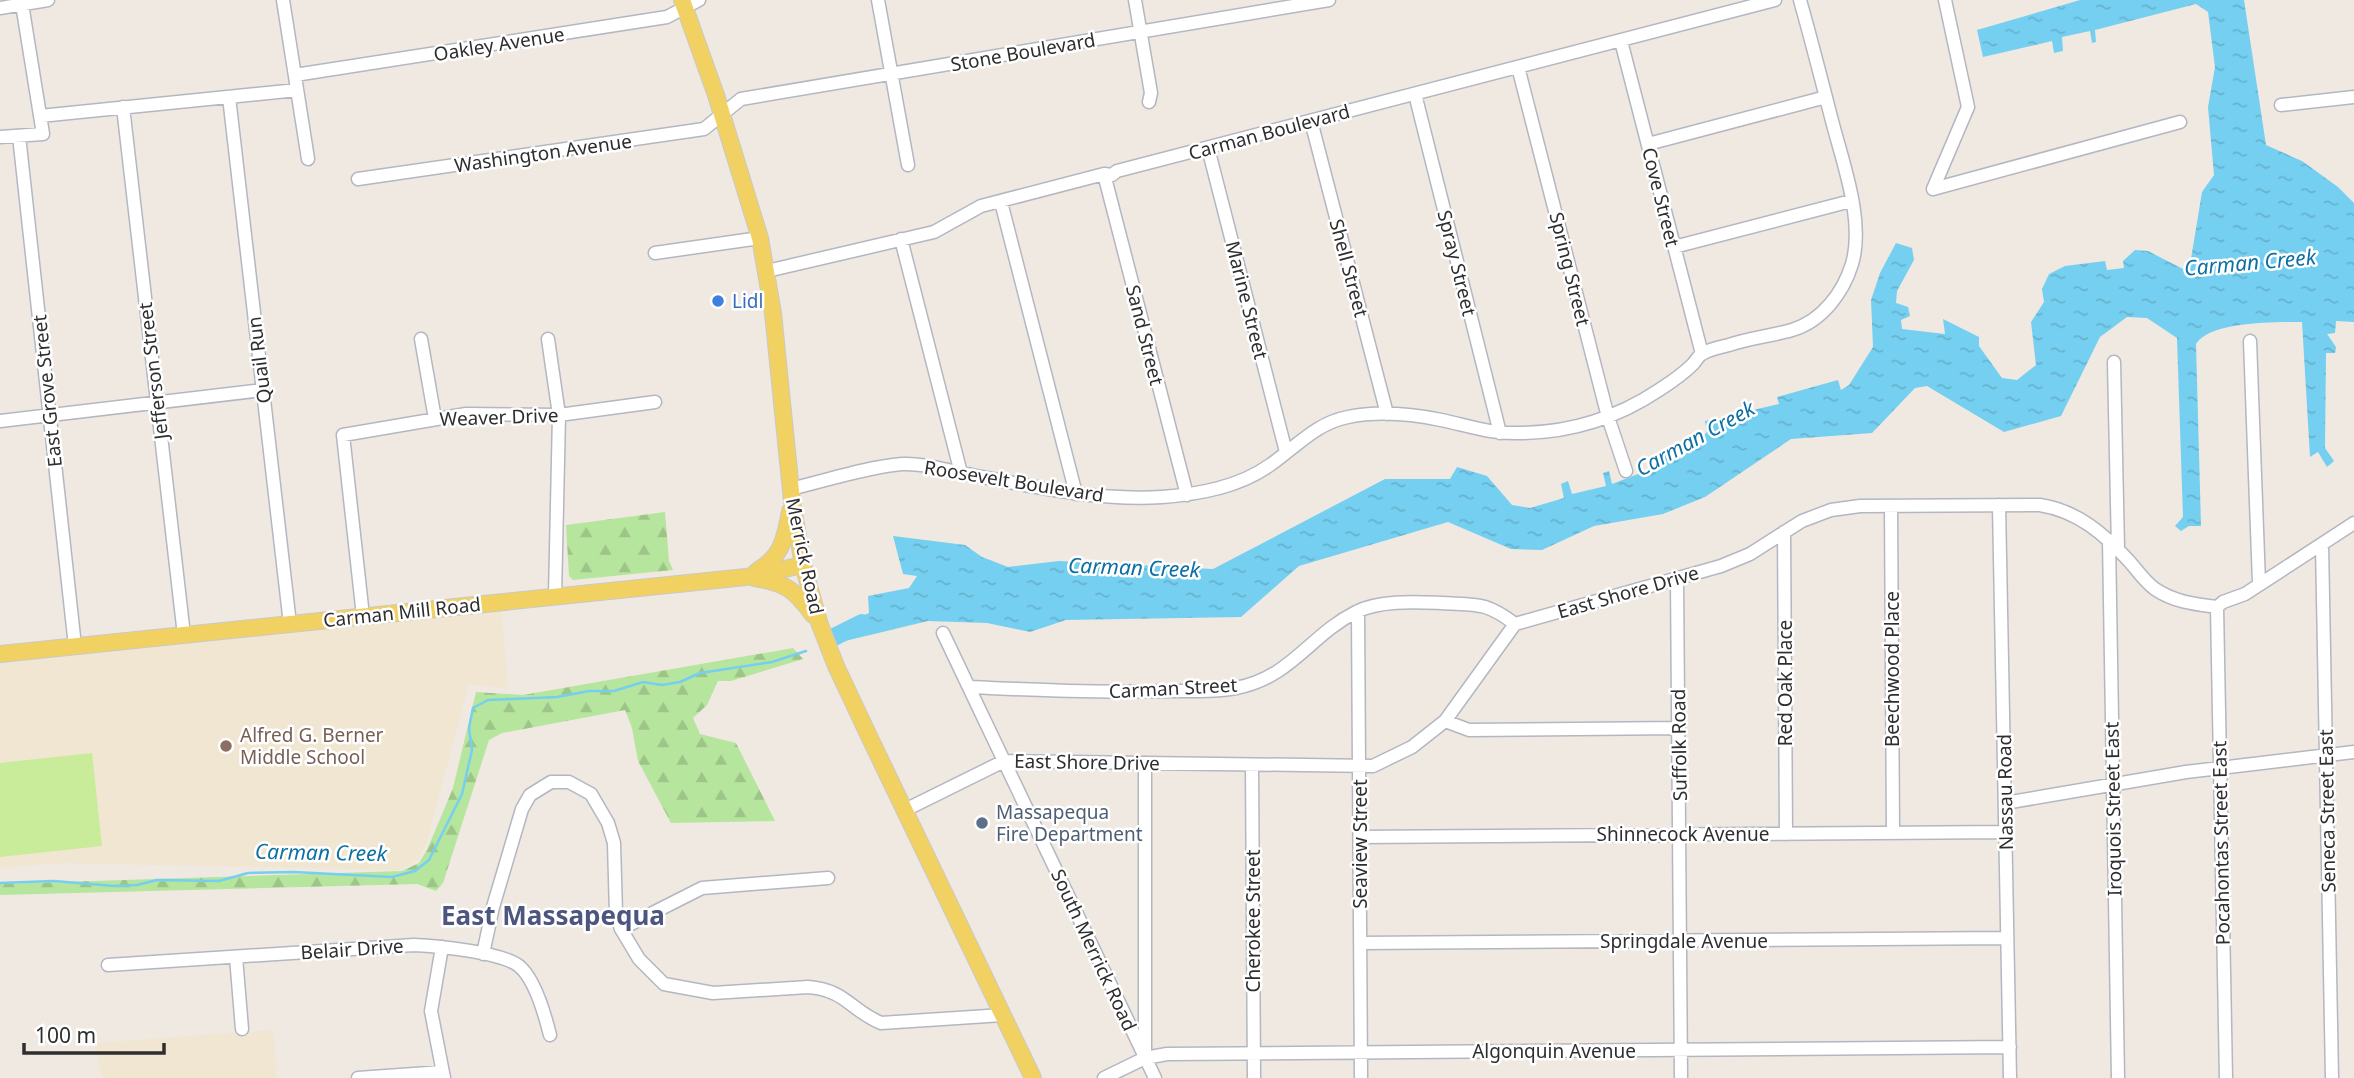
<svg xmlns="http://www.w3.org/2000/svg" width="2354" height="1078" viewBox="0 0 2354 1078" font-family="'Noto Sans',sans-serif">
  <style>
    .education { fill: #f0e6d1 }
    .forest { fill: url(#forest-firs) }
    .pitch { fill: #c9ec9a }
    .water { fill: url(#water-ripples) }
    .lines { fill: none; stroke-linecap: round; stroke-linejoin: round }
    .stream { stroke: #75cff0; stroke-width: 2.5 }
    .river { stroke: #75cff0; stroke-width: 18 }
    .minor-casing { stroke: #b4b7c1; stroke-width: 15 }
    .major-casing { stroke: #c9c9c9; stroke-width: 18 }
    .minor { stroke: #fff; stroke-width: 12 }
    .major { stroke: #f2d163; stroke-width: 16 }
    .shop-dot { fill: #3f7fe0; stroke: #fff; stroke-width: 2.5 }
    .education-dot { fill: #8d6e63; stroke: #fff; stroke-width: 2.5 }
    .service-dot { fill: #5c6f8a; stroke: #fff; stroke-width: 2.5 }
    .labels { text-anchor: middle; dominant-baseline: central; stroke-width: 5; stroke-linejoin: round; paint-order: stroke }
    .street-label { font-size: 19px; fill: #2e2e2e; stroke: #fff }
    .shop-label { font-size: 19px; fill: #366cbe; stroke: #fff; text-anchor: start }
    .education-label { font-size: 19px; fill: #785e54; stroke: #fff; text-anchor: start }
    .service-label { font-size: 19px; fill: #4e5e75; stroke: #fff; text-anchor: start }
    .water-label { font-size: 21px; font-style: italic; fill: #0d6fa3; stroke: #fff }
    .district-label { font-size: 26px; font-weight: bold; fill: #4d5680; stroke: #fff }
  </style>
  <defs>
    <pattern id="forest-firs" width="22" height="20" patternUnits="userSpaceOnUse" patternTransform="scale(1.75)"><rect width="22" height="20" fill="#b6e59e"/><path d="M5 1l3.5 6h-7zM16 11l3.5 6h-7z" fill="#9dc588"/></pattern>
    <pattern id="water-ripples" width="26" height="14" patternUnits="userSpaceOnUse" patternTransform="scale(1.75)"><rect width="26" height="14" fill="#75cff0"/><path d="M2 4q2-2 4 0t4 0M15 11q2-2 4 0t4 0" fill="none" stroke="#66b2ce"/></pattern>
  </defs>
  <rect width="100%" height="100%" fill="#efe9e1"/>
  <path class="education" d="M500,597l8,92 -39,-5 -43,160 -8,15 -19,11 -336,-7 -63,5v-223l342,-31z
    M273,1030l4,48h-175l-8,-35z"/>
  <path class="forest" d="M665,512l4,49 4,9 -100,10 -4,-4 -3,-51z
    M793,648l10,11 -72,22h-13l-11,24 -14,13 7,16 36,9 39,78 -104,2 -33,-62 -6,-33 -7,-18 -123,23 -13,7 -46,143 -7,8 -19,-7 -417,11v-11l402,-13 17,-8 8,-13 26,-62 23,-96 47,3z"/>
  <path class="pitch" d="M92,753l10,93 -102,11v-94z"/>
  <path class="water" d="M2080,0h164l22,145 36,16 36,26 16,16v119l-18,-1 -1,12 -8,1 9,13 -1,6h-9l-1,95 9,13 -7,6 -9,-15 -8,5 -8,-135c-25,0 -92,-1 -106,22l5,182h-12l-8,5 -6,-5 8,-9 -6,-179 -30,-20 -20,-1 -27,20 -39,79 -57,16 -77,-46 -12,2 -43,45 -81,6 -86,58 -42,17 -69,12 -52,24 -31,-1 -63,-27 -149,44 -58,51 -175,3 -36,12 -43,-9 -59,-2 -83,20 -5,-15 29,-13 -1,-17 41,-8 8,-12 -14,-2 -10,-38 72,9 17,12 26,10 51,-6 154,8 172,-90h65l7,-12 30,9 25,29 18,3 34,-10 -3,-14 7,-3 4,13 34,-8 -3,-13 6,-2 3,13 47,-18v-11l13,-7 9,11 26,-27 -2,-11 74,-17 -2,-7 61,-17 3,10 8,-5 24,-38 -2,-47 9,-27 16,-30 16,5 2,12 -17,31 -1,12 12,4 2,9 -9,4 1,9 43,5 -2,-15 36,18v9l23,32 15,2 19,-15 -5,-43 13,-20 -2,-13 7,-15 16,-8 40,-5 2,9 17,-2 -1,-7 12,-11 13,1 35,18 8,-10 11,-67 12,-17 -6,-68 7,-40 -7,-55 -12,-8 -101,26 1,12 -4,1 -2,-12 -28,6 1,14 -9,2 -2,-12 -69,16 -6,-27z"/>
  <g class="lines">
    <path class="stream" d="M0,883l54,-2 60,5 23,-1 20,-5 62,1 29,-8 46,-1 98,5 23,-6 14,-11 33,-66 10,-44 -3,-22 4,-20 15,-8 69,-3 32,-6h25l29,-9 19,3 18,-3 20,-9 72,-11 34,-11"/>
    <path class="river" d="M834,637l28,-14"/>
    <g class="minor-casing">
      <path id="minor" d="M283,0l25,159
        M878,0l30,165
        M1135,0l16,93 -2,9
        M0,8l48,-8
        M1621,41l81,313
        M1518,67l90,350 18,54
        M295,75l372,-58 32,-17
        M1415,94l85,339
        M229,97l61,527
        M2281,105l73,-8
        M123,107l61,528
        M40,116l257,-26
        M1311,121l76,293
        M19,136l56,510
        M0,137l43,-3 -21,-130
        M1648,144l178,-47
        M1208,148l78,304
        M1104,174l83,321
        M358,179l346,-50 37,-30 588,-99
        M1933,189l247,-67
        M1933,189l35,-82 -23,-107
        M1001,202l75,292
        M901,239l60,234
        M1674,247l177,-46
        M655,253l105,-15
        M767,271l167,-39 47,-26 123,-32 8,1 5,-4 658,-171
        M421,339l14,80
        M548,339l11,76 -4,181
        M2250,341l9,242
        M2114,362l4,187
        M0,421l263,-31
        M790,489c34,-8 77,-22 112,-25 24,-1 46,7 70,11 63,12 126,26 190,22 38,-3 77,-10 108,-32 26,-18 46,-42 78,-48 29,-6 64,-3 93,3 25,5 50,14 77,13 50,0 99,-15 141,-43 11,-7 24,-16 34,-26 3,-3 5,-8 9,-10 7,-5 19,-7 27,-9 21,-7 42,-9 63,-15 30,-9 51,-37 60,-66 13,-44 -10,-103 -21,-147 -10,-39 -20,-78 -31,-117
        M1999,505l11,573
        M1891,506l2,326
        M1784,532l2,302
        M2109,540l9,538
        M2322,544l10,534
        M1677,579l4,499
        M2217,607l9,471
        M1358,611l3,467
        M363,616l-20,-181 123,-21 93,1 96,-13
        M943,633l212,445
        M969,687c66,3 132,6 198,4 23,0 47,1 69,-3 56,-11 74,-53 120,-76 24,-12 59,-10 85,-9 35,2 44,-2 74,21
        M1445,721l24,9 210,-2
        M1145,763v292
        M1252,765l2,313
        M2005,803l181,-31 168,-20
        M905,810l99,-49 369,5 39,-19 33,-26 70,-97 206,-58 29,-12 52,-33 29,-11 29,-4 180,-1c38,6 64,29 89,56 8,9 16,21 26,28 19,13 40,15 62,18l6,-5 22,-8 109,-71
        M1360,837l646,-5
        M621,929l81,-41 126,-10
        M1360,943l647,-5
        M442,947l-11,64 13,67
        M483,954l10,-47 29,-98 8,-14 21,-13h18l22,12 17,29 6,20 2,71 5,15 18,30 25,25 49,9 95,-6c38,3 42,23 73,36l122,-8
        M236,957l6,72
        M108,965l306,-20c23,1 87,7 105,21 16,13 26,49 31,69
        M358,1078l84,-6
        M1104,1078l41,-20 22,-4 843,-7"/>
    </g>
    <g class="major-casing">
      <path id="major" d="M682,0l34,95 44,143 13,75 19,188 11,64 17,60 16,41 31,66 166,346
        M757,571c26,-15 28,-34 33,-60
        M755,578c31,5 40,12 58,37
        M0,654l746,-77 57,-12"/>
    </g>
    <use href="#minor" class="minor"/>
    <use href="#major" class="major"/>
  </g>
  <circle class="shop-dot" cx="718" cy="301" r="7"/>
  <circle class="education-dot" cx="226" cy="746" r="7"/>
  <circle class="service-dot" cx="982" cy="823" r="7"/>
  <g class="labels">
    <g class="street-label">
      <text transform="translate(499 44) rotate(-9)">Oakley Avenue</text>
      <text transform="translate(1023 52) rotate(-10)">Stone Boulevard</text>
      <text transform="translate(1269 132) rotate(-15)">Carman Boulevard</text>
      <text transform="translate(543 153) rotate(-8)">Washington Avenue</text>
      <text transform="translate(1661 197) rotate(76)">Cove Street</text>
      <text transform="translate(1457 263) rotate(76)">Spray Street</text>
      <text transform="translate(1349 268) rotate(75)">Shell Street</text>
      <text transform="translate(1570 269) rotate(76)">Spring Street</text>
      <text transform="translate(1247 300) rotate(76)">Marine Street</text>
      <text transform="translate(1145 335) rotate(76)">Sand Street</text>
      <text transform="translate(259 360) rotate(-97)">Quail Run</text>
      <text transform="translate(153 371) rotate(-97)">Jefferson Street</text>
      <text transform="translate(47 391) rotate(-96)">East Grove Street</text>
      <text transform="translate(499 417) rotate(-2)">Weaver Drive</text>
      <text transform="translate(1014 481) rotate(9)">Roosevelt Boulevard</text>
      <text transform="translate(805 556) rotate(78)">Merrick Road</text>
      <text transform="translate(1628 592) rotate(-16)">East Shore Drive</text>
      <text transform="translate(402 612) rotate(-6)">Carman Mill Road</text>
      <text transform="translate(1892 669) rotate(-90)">Beechwood Place</text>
      <text transform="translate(1785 683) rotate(-90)">Red Oak Place</text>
      <text transform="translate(1173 688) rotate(-3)">Carman Street</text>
      <text transform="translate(1679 745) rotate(-91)">Suffolk Road</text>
      <text transform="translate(1087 762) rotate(1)">East Shore Drive</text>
      <text transform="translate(2005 792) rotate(-91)">Nassau Road</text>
      <text transform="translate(2113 809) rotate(-91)">Iroquois Street East</text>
      <text transform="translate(2327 811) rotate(-91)">Seneca Street East</text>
      <text x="1683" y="834">Shinnecock Avenue</text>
      <text transform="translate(2221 843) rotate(-91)">Pocahontas Street East</text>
      <text transform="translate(1360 844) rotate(-90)">Seaview Street</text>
      <text transform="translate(1253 921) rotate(-90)">Cherokee Street</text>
      <text x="1684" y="941">Springdale Avenue</text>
      <text transform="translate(352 949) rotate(-4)">Belair Drive</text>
      <text transform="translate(1094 950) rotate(65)">South Merrick Road</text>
      <text x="1554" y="1051">Algonquin Avenue</text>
    </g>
    <g class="shop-label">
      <text x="732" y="301">Lidl</text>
    </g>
    <g class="education-label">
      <text x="240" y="735">Alfred G. Berner<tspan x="240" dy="22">Middle School</tspan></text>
    </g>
    <g class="service-label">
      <text x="996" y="812">Massapequa<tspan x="996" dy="22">Fire Department</tspan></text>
    </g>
    <g class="water-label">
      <text transform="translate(2250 262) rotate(-5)">Carman Creek</text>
      <text transform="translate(1695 438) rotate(-29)">Carman Creek</text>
      <text transform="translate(1134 567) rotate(2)">Carman Creek</text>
      <text transform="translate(321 852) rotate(1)">Carman Creek</text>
    </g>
    <g class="district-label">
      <text x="553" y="915">East Massapequa</text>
    </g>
  </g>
  <path d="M24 1043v10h140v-10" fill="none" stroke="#2e2e2e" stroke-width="3.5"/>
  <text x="35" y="1043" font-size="21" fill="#2e2e2e" stroke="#ffffff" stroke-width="5" paint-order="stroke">100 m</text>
</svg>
